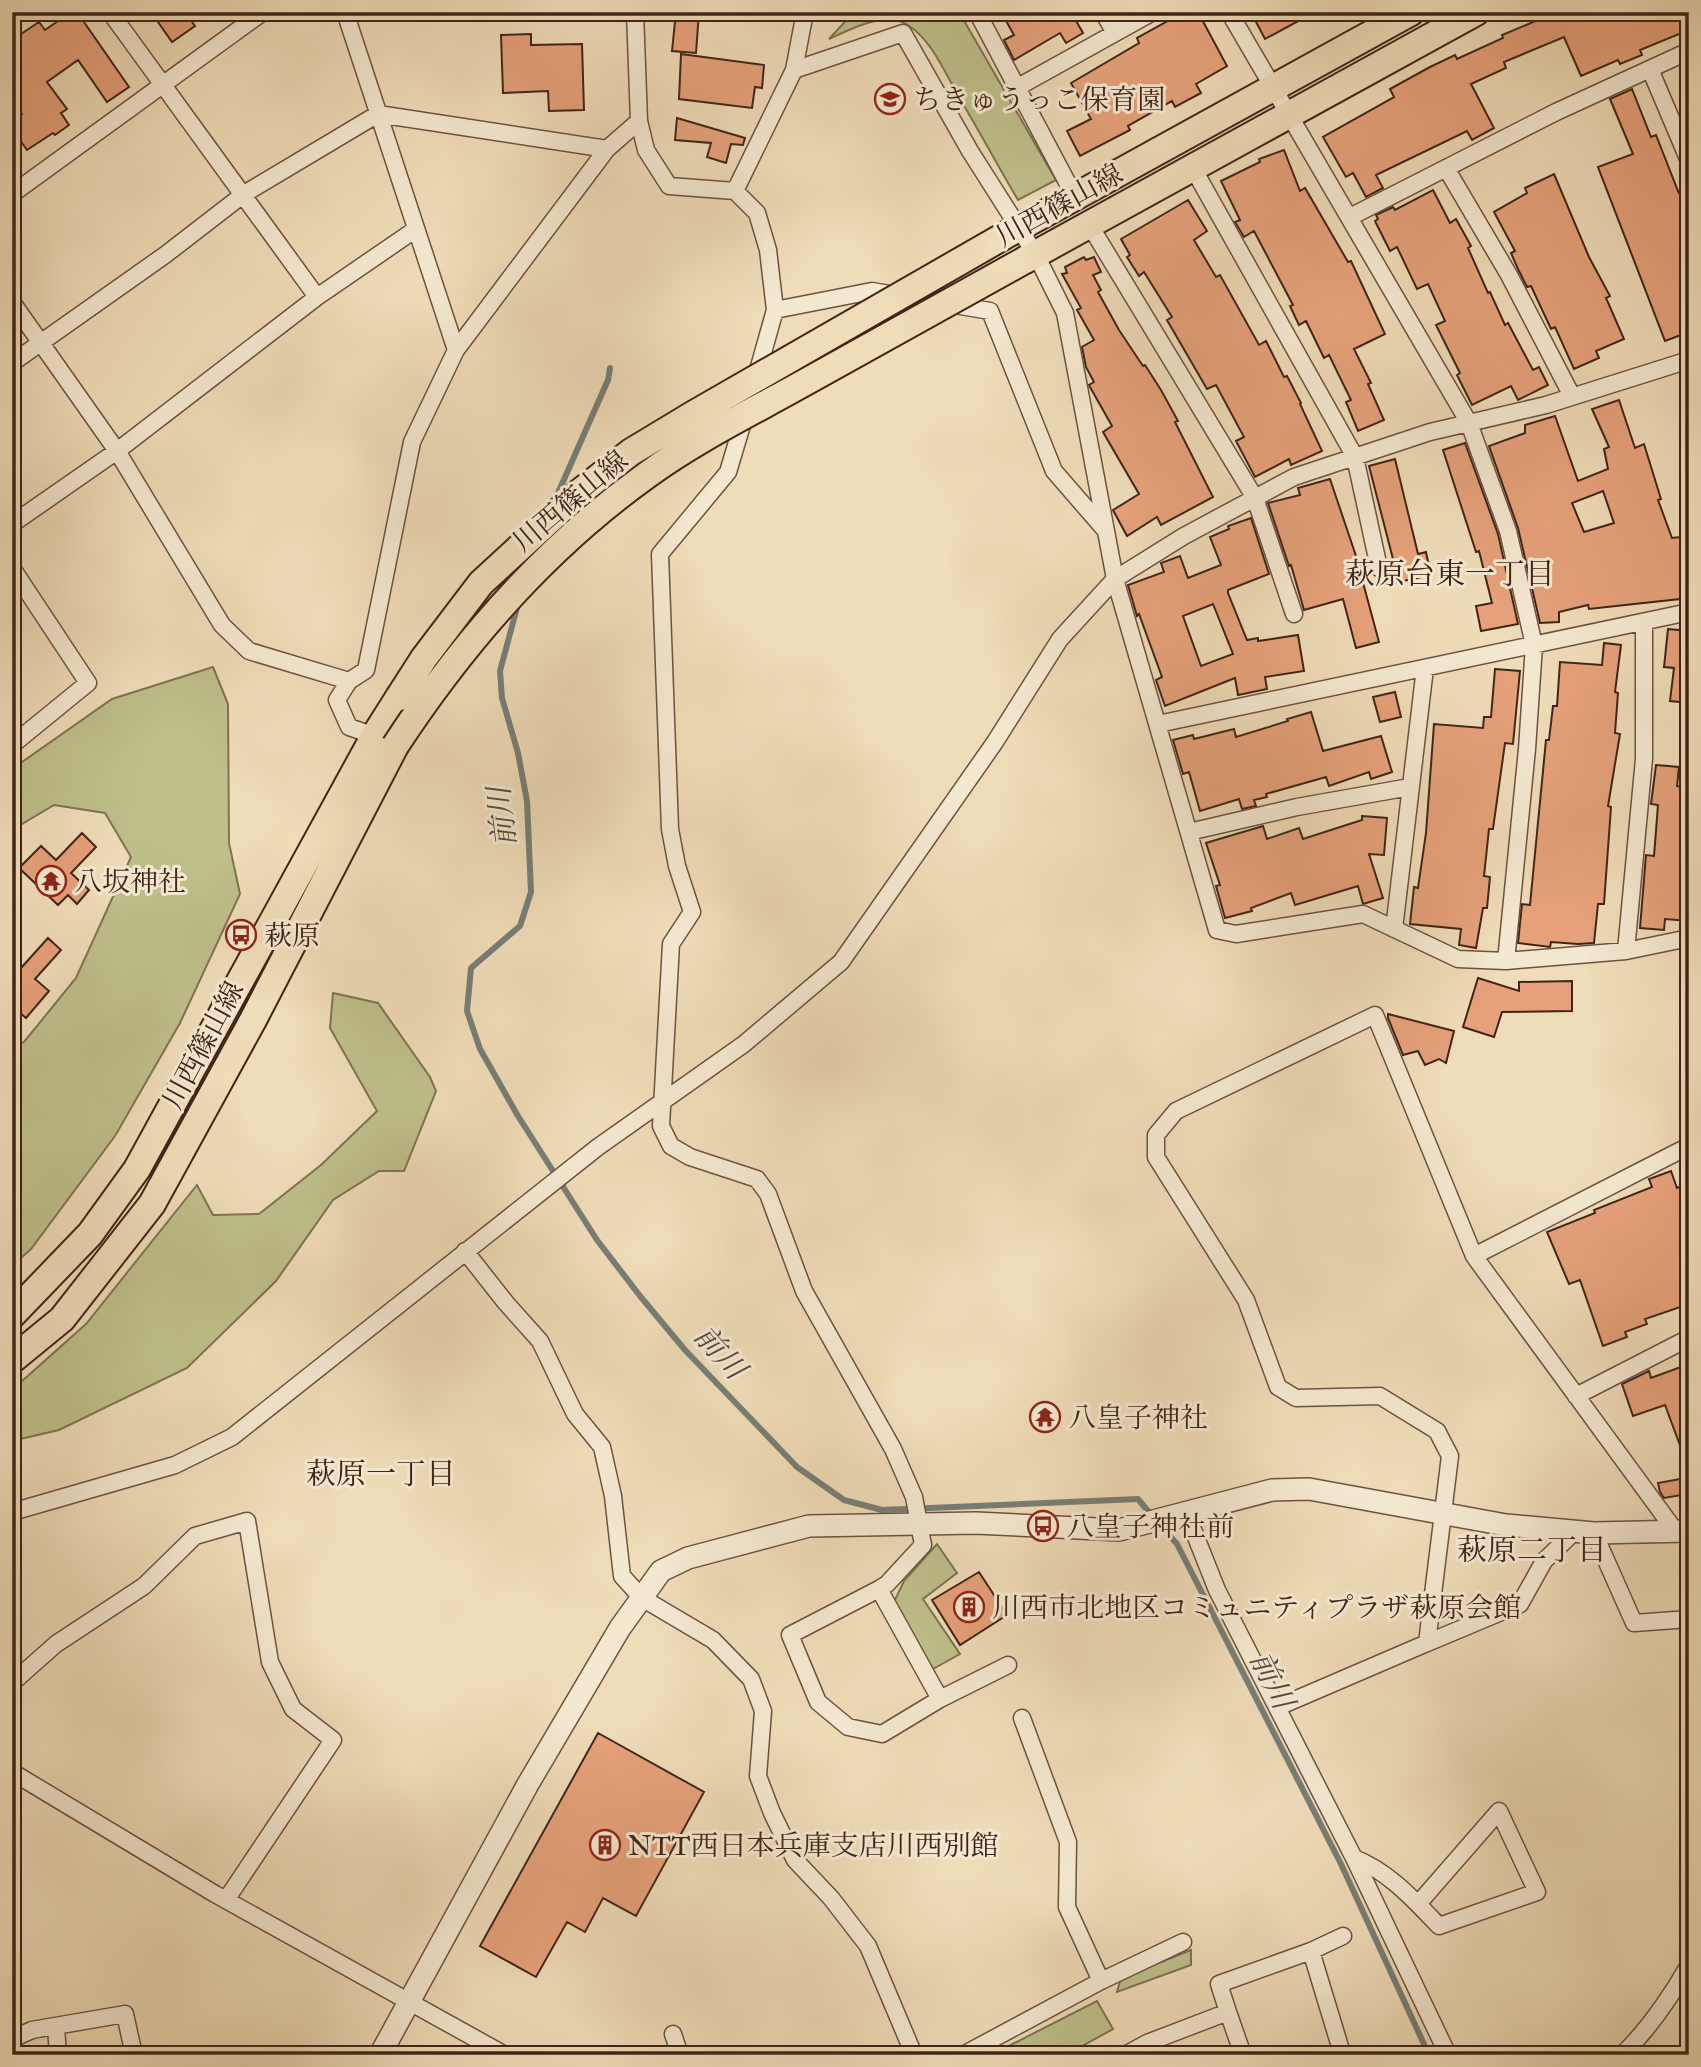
<svg xmlns="http://www.w3.org/2000/svg" width="1701" height="2067" viewBox="0 0 1701 2067" font-family="'IM FELL Great Primer','Noto Serif JP',serif">
  <style>
    .green { fill: #bebf8b; stroke: #807252; stroke-width: 2 }
    .lines { fill: none; stroke-linecap: round; stroke-linejoin: round }
    .stream { stroke: #787e77; stroke-width: 6 }
    .building { fill: #e6a17a; stroke: #412418; stroke-width: 2; fill-rule: evenodd }
    .minor-casing { stroke: #6c5240; stroke-width: 19 }
    .tertiary-casing { stroke: #6c5240; stroke-width: 24 }
    .primary-casing { stroke: #412418; stroke-width: 30 }
    .minor { stroke: #f5e8d1; stroke-width: 16 }
    .tertiary { stroke: #f5e8d1; stroke-width: 21 }
    .primary { stroke: #efdcb8; stroke-width: 26 }
    .primary-bridge-casing { stroke: #412418; stroke-width: 30; stroke-linecap: butt }
    .primary-bridge { stroke: #efdcb8; stroke-width: 26 }
    .labels { text-anchor: middle; dominant-baseline: central; stroke-width: 6; stroke-linejoin: round; paint-order: stroke }
    .poi-label { font-size: 28px; fill: #412418; stroke: #f5e8d1; text-anchor: start }
    .street-label { font-size: 28px; fill: #412418; stroke: #f5e8d1 }
    .neighbourhood-label { font-size: 30px; fill: #412418; stroke: #f5e8d1 }
    .water-label { font-size: 30px; font-style: italic; fill: #584a40; stroke: #f5e8d1 }
  </style>
  <rect width="100%" height="100%" fill="#efdcb8"/>
  <filter id="stains"><feTurbulence type="fractalNoise" baseFrequency=".00286" numOctaves="4"/><feColorMatrix values="0 0 0 0 .2 0 0 0 0 .09 0 0 0 0 .02 0 0 0 .5 -.17"/></filter>
  <radialGradient id="worn" r=".72"><stop offset=".6" stop-color="#630" stop-opacity="0"/><stop offset="1" stop-color="#630" stop-opacity=".3"/></radialGradient>
  <path class="green" d="M854,12h105l97,168 -38,20c-20,-34 -39,-69 -59,-103 -14,-24 -28,-59 -53,-73 -23,-13 -57,6 -77,15z
    M213,667l15,37 1,139 11,51 -60,129 -65,113 -84,113 -19,17v-218l12,-6 52,-64 55,-121 -26,-44 -51,-8 -42,25v-61l100,-70z
    M333,993l45,10 52,74 6,14 -32,80h-25l-46,29 -57,81 -89,87 -128,62 -47,11v-51l74,-66 111,-139 16,30 46,-1 62,-49 56,-54 -47,-83z
    M937,1544l20,29 -34,26 37,55 -27,15 -40,-65 11,-23z
    M1191,1950v15l-74,27 4,-14z
    M1097,2001l16,28 -47,26h-75z"/>
  <g class="lines">
    <path class="stream" d="M554,502l54,-122 2,-12
      M518,604l-18,67 2,27 16,55 9,48 4,91 -11,34 -49,42 -4,43 13,38 38,67 79,124 43,56 45,54 112,117 47,33 38,10 256,-11 14,17
      M1159,1524l18,20 164,320 88,191"/>
  </g>
  <path class="building" d="M71,12h27l-14,10 45,65 -22,15 -29,-42 -31,22 20,27 -6,4 8,12 -14,10 -2,-2 -26,17 -15,-21v-8l10,-7 -10,-14v-60l27,-18 6,8z
    M151,12h34l10,14 -23,16z
    M676,12h23l-3,41 -24,-2z
    M1001,12h70l12,21 -17,10 -6,-10 -46,27 -10,-20 10,-5z
    M1170,12h28l29,54 -31,18 5,9 -26,14 -3,-6 -44,25 2,4 -50,26 -13,-25 24,-12 -20,-36 68,-40 -2,-5 36,-20z
    M1273,12h42l-50,27 -9,-17z
    M1557,12h119l8,20 -44,18 2,5 -22,9 -2,-4 -37,16 -17,-39 -60,25 2,6 -35,16 23,44 -22,12 -5,-9 -91,44 7,13 -17,9 -13,-24 -7,4 -23,-40 71,-40 -4,-8 40,-22 25,-12 2,4 46,-21 -1,-3z
    M531,34v11l51,-1 2,66 -35,1 -1,-20 -45,2 -2,-58z
    M681,54l83,11 -2,23 -7,-1 -3,21 -73,-9z
    M1632,89l19,48 5,-2 22,56 11,19v122l-24,9 -67,-174 35,-13 -23,-55z
    M677,118l68,20 -2,7 -12,-1 -5,19 -19,-6 4,-14 -36,-3z
    M1284,150l16,41 5,-3 43,74 3,-1 34,73 -31,15 17,34 -3,1 16,36 -26,11 -12,-29 5,-2 -22,-45 -5,3 -18,-37 -7,4 -9,-19 3,-1 -39,-74 -10,6 -9,-15 5,-2 -19,-39 39,-19 -1,-3z
    M1554,174l35,83 21,39 -4,2 18,41 -28,12 3,7 -25,11 -19,-42 -4,2 -20,-43 -4,1 -9,-18 -7,-16 4,-2 -21,-39 33,-19 -2,-5z
    M1433,190l17,33 6,-4 15,27 -3,2 20,45 2,-1 15,33 3,-2 25,47 6,-3 9,18 -30,15 -7,-14 -39,19 -15,-30 3,-2 -24,-48 9,-4 -17,-37 -11,5 -20,-42 -7,4 -15,-30 3,-2 -2,-4 17,-8 2,3z
    M1188,200l19,31 -13,9 22,37 4,-2 39,70 7,-4 18,36 3,-1 14,27 -1,1 22,47 -31,14 -2,-6 -34,18 -19,-36 8,-4 -28,-52 -9,4 -40,-69 5,-3 -28,-45 -5,4 -12,-19 3,-2 -9,-16z
    M1084,257l2,3 8,-3 7,15 -8,3 8,15 -3,2 21,38 24,36 2,-1 16,25 17,31 -3,1 38,75 -52,28 -4,-8 -30,19 -14,-26 26,-16 -36,-62 9,-6 -22,-39 -1,-2 5,-3 -8,-15 -4,-20 12,-7 -17,-30 4,-2 -19,-34 5,-1 -2,-6z
    M1619,400l16,48 9,-4 17,55 -3,1 14,38 17,-2v62l-100,11 -1,-4 -29,7v10l-19,1 -22,-95 -29,-82 36,-13v-8l30,-9 23,65 30,-12 -4,-20 5,-2 -17,-38zM1603,491l11,32 -30,9 -12,-29z
    M1465,443l33,91 20,90 -37,7 -5,-25 16,-3 -13,-52 -3,1 -33,-102z
    M1395,459l23,95 8,-2 5,23 -37,8 -5,-23 4,-1 -24,-93z
    M1330,479l25,74 24,89 -23,6 -13,-49 -39,11 -13,-45 -2,1 -21,-63 32,-8 -2,-7z
    M1251,518l18,56 -41,16v3l19,47 11,-2v3l40,-6 6,36 -39,6 2,12 -29,6 -3,-17 -70,28 -9,-26 6,-3 -23,-63 -2,2 -9,-31 36,-13 -3,-9 19,-7 8,22 33,-13 -11,-28 19,-8 -1,-3zM1213,604l20,50 -32,12 -18,-50z
    M1668,629l21,2v72l-19,-2 4,-33 -10,-1z
    M1604,643l17,2 -6,47 3,1 -3,40 5,1 -12,72 3,1 -7,97h-6l-4,39 -16,1 -27,-2 -1,5 -32,-4 4,-39 8,1 16,-165h3l4,-34h4l3,-44 42,3z
    M1495,669l25,2 -7,73 -8,-1 -12,86h-4l-5,47 6,1 -3,31h-4l-7,40 -17,-3 2,-16 -51,-5 4,-37 4,1 8,-55 8,-109 49,4 1,-11h7z
    M1395,692l6,25 -21,5 -7,-25z
    M1311,712l12,39 58,-15 11,36 -21,7 -2,-7 -40,14 -3,-9 -60,17 1,3 -13,3 2,6 -14,3 -3,-10 -39,12 -11,-39 -6,2 -10,-34 20,-5 1,4 40,-10 2,8 52,-16 -1,-2z
    M1656,765l23,2 -2,19 12,1v134l-24,-2 -1,11 -24,-2 6,-73 8,1 4,-51 -7,-1z
    M1362,816l25,2 -3,37 -15,-1 14,44 -20,6 -5,-18 -63,19 -4,-12 -40,15 1,3 -27,7 -9,-32 4,-1 -14,-42 57,-17 4,13 32,-11 4,11 59,-19z
    M82,833l14,14 -25,26 18,17 -12,14 -9,-9 -10,10 -39,-37 22,-22 15,14z
    M48,938l13,12 -26,29 14,12 -23,27 -14,-12v-46l9,8z
    M1478,978l41,13v-9l53,-1v30l-70,1 -8,25 -31,-10z
    M1388,1014l66,17 -8,32 -7,-4 -14,6 -7,-14 -15,4 -15,-37z
    M1671,1171l6,17 12,-5v121l-44,15 2,5 -22,8 2,5 -24,9 -23,-66 -11,4 -22,-52 48,-19 -1,-3 58,-23 -3,-8z
    M1689,1364v100h-2l-22,-59 -32,11 -11,-32 27,-13 2,7z
    M1686,1478l2,16 -24,4 -4,-6 -2,-9z
    M979,1572l28,43 -47,30 -28,-45z
    M598,1733l106,59 -68,124 -33,-18 -18,34 -18,-10 -31,55 -56,-31z"/>
  <g class="lines">
    <g class="minor-casing">
      <path id="minor" d="M110,12l207,285
        M345,12l111,338 -44,92 -46,228 -17,11 -12,19 12,27 32,11
        M635,12l4,109 7,29 23,36 66,5 59,-121 109,-37 67,118 66,104 29,58 50,266 102,351 19,4 127,-20 95,45 48,2
        M977,12l98,185
        M1103,12l12,21
        M1229,12l240,411 39,108 26,114 -7,104 -21,212 120,-10 63,-13
        M1650,69l39,92
        M794,70l11,-58
        M1018,87l135,-75
        M1193,168l162,289 24,111
        M1446,168l63,107 63,121
        M735,191l22,22 11,37 7,60
        M12,194l251,-182
        M1350,217l206,-105 133,-61
        M1089,224l166,274 39,116
        M12,302l105,149 105,174 27,26 100,30
        M456,350l151,-201 32,-28
        M12,363l153,-108 79,-61 134,-80 229,35
        M755,381l20,-71 97,-19 118,20 64,160 52,60
        M746,412l-18,60 -68,82 10,275 7,37 15,46 -21,32 -10,182 10,20 19,11 67,22 11,15 36,97 89,158 21,48 9,48 -36,39 -8,5 -89,46 28,67 30,25 34,7 58,-35 -61,-110
        M12,524l105,-73 200,-154 99,-68
        M12,568l76,115 -76,62
        M1158,724l531,-112
        M1189,832l108,-25 113,-20
        M1394,929l31,-261
        M1626,951l18,-192v-137
        M465,1251l41,52 34,38 35,73 27,33 11,49 9,80 20,22 71,42 38,39 12,32 -5,65 14,37 23,47 36,38 37,48 46,109
        M1576,1396l113,-58
        M12,1512l163,-47 57,-28 366,-290 146,-103 97,-82 154,-220 65,-103 55,-60 69,-43 110,-59 136,-45 116,-27 143,-45
        M1186,1512l31,78 137,268 94,197
        M1676,1532l-202,-276 215,-110
        M1594,1533l40,90 55,-4
        M1427,1643l93,-39 24,-43 31,-30
        M12,1683l44,-39 88,-58 51,-50 52,-15 23,141 23,47 40,31 -107,160
        M940,1699l68,-34
        M1278,1707l149,-64 23,-187 -13,-25 -57,-35 -84,2 -18,-11 -32,-87 -90,-143v-22l20,-24 199,-96 99,241
        M12,1772l203,122 290,161
        M1354,1858c34,13 60,42 85,68l98,-34 -38,-81 -81,93
        M1311,1951l30,99
        M1101,1981l82,-39
        M1228,2012l-9,-28 92,-33 32,-15
        M56,2027l2,28
        M673,2034l7,21
        M12,2039l20,-9 93,-16 9,41
        M963,2055l138,-74 -34,-74 1,-65 -46,-124
        M1125,2055l22,-12 81,-31 15,43
        M1622,2055c28,-27 48,-57 67,-90"/>
    </g>
    <g class="tertiary-casing">
      <path id="tertiary" d="M380,2055l148,-271 92,-156 41,-57 27,-13 121,-32 167,-3 143,7 153,-40 37,-1 197,36 88,8 95,-2"/>
    </g>
    <g class="primary-casing">
      <path id="primary" d="M1011,232l400,-220
        M1025,260l451,-248
        M12,1315l78,-81 47,-65 238,-434 24,-38
        M12,1360l50,-41 90,-115 101,-184 142,-274"/>
    </g>
    <use href="#minor" class="minor"/>
    <use href="#tertiary" class="tertiary"/>
    <use href="#primary" class="primary"/>
    <g class="primary-bridge-casing">
      <path id="primary-bridge" d="M399,697l25,-39 57,-75 99,-91 51,-40 63,-38 317,-182
        M395,746c68,-104 150,-198 252,-271 48,-35 103,-62 155,-91 75,-42 149,-83 223,-124"/>
    </g>
    <use href="#primary-bridge" class="primary-bridge"/>
  </g>
  <defs>
    <g id="school-ring" transform="scale(1.575)"><circle r="9.5" fill="#f5e8d1" stroke="#8f2418" stroke-width="1.5"/><path d="M0-5L7-2L0 1L-7-2ZM-4 1L0 2.5L4 1V4Q0 6-4 4Z" fill="#8f2418"/></g>
    <g id="temple-ring" transform="scale(1.575)"><circle r="9.5" fill="#f5e8d1" stroke="#8f2418" stroke-width="1.5"/><path d="M0-6L5-2H3V0L6.5 2.5H4V6H1.5V3h-3V6H-4V2.5H-6.5L-3 0V-2H-5Z" fill="#8f2418"/></g>
    <g id="bus-ring" transform="scale(1.575)"><circle r="9.5" fill="#f5e8d1" stroke="#8f2418" stroke-width="1.5"/><path d="M-5-6H5V4H4V6H2V4H-2V6H-4V4H-5ZM-3.5-4V0h7V-4ZM-3.5 1.2v1.5H-2V1.2ZM2 1.2v1.5H3.5V1.2Z" fill="#8f2418"/></g>
    <g id="building-ring" transform="scale(1.575)"><circle r="9.5" fill="#f5e8d1" stroke="#8f2418" stroke-width="1.5"/><path d="M-4-6H4V6H1V3H-1V6H-4ZM-2.5-4.3h1.7v1.8h-1.7ZM.8-4.3h1.7v1.8H.8ZM-2.5-1h1.7V.8h-1.7ZM.8-1h1.7V.8H.8Z" fill="#8f2418"/></g>
  </defs>
  <g fill-rule="evenodd">
    <use href="#school-ring" x="890" y="99"/>
    <use href="#temple-ring" x="51" y="881"/>
    <use href="#bus-ring" x="241" y="935"/>
    <use href="#temple-ring" x="1045" y="1417"/>
    <use href="#bus-ring" x="1043" y="1526"/>
    <use href="#building-ring" x="969" y="1607"/>
    <use href="#building-ring" x="605" y="1845"/>
  </g>
  <g class="labels">
    <g class="poi-label">
      <text x="913" y="99">ちきゅうっこ保育園</text>
      <text x="74" y="881">八坂神社</text>
      <text x="264" y="935">萩原</text>
      <text x="1068" y="1417">八皇子神社</text>
      <text x="1066" y="1526">八皇子神社前</text>
      <text x="992" y="1607">川西市北地区コミュニティプラザ萩原会館</text>
      <text x="628" y="1845">NTT西日本兵庫支店川西別館</text>
    </g>
    <g class="street-label">
      <text transform="translate(1059 205) rotate(-29)">川西篠山線</text>
      <text transform="translate(570 501) rotate(-40)">川西篠山線</text>
      <text transform="translate(203 1045) rotate(-62)">川西篠山線</text>
    </g>
    <g class="neighbourhood-label">
      <text x="1450" y="574">萩原台東一丁目</text>
      <text x="381" y="1474">萩原一丁目</text>
      <text x="1532" y="1550">萩原二丁目</text>
    </g>
    <g class="water-label">
      <text transform="translate(502 817) rotate(-97)">前川</text>
      <text transform="translate(720 1352) rotate(48)">前川</text>
      <text transform="translate(1272 1680) rotate(63)">前川</text>
    </g>
  </g>
  <rect width="1701" height="2067" fill="none" stroke="#efdcb8" stroke-width="42"/>
  <rect x="14" y="14" width="1673" height="2039" fill="none" stroke="#412418" stroke-width="3.5"/>
  <rect x="21" y="21" width="1659" height="2025" fill="none" stroke="#412418" stroke-width="2"/>
  <rect width="100%" height="100%" filter="url(#stains)"/>
  <rect width="100%" height="100%" fill="url(#worn)"/>
</svg>
